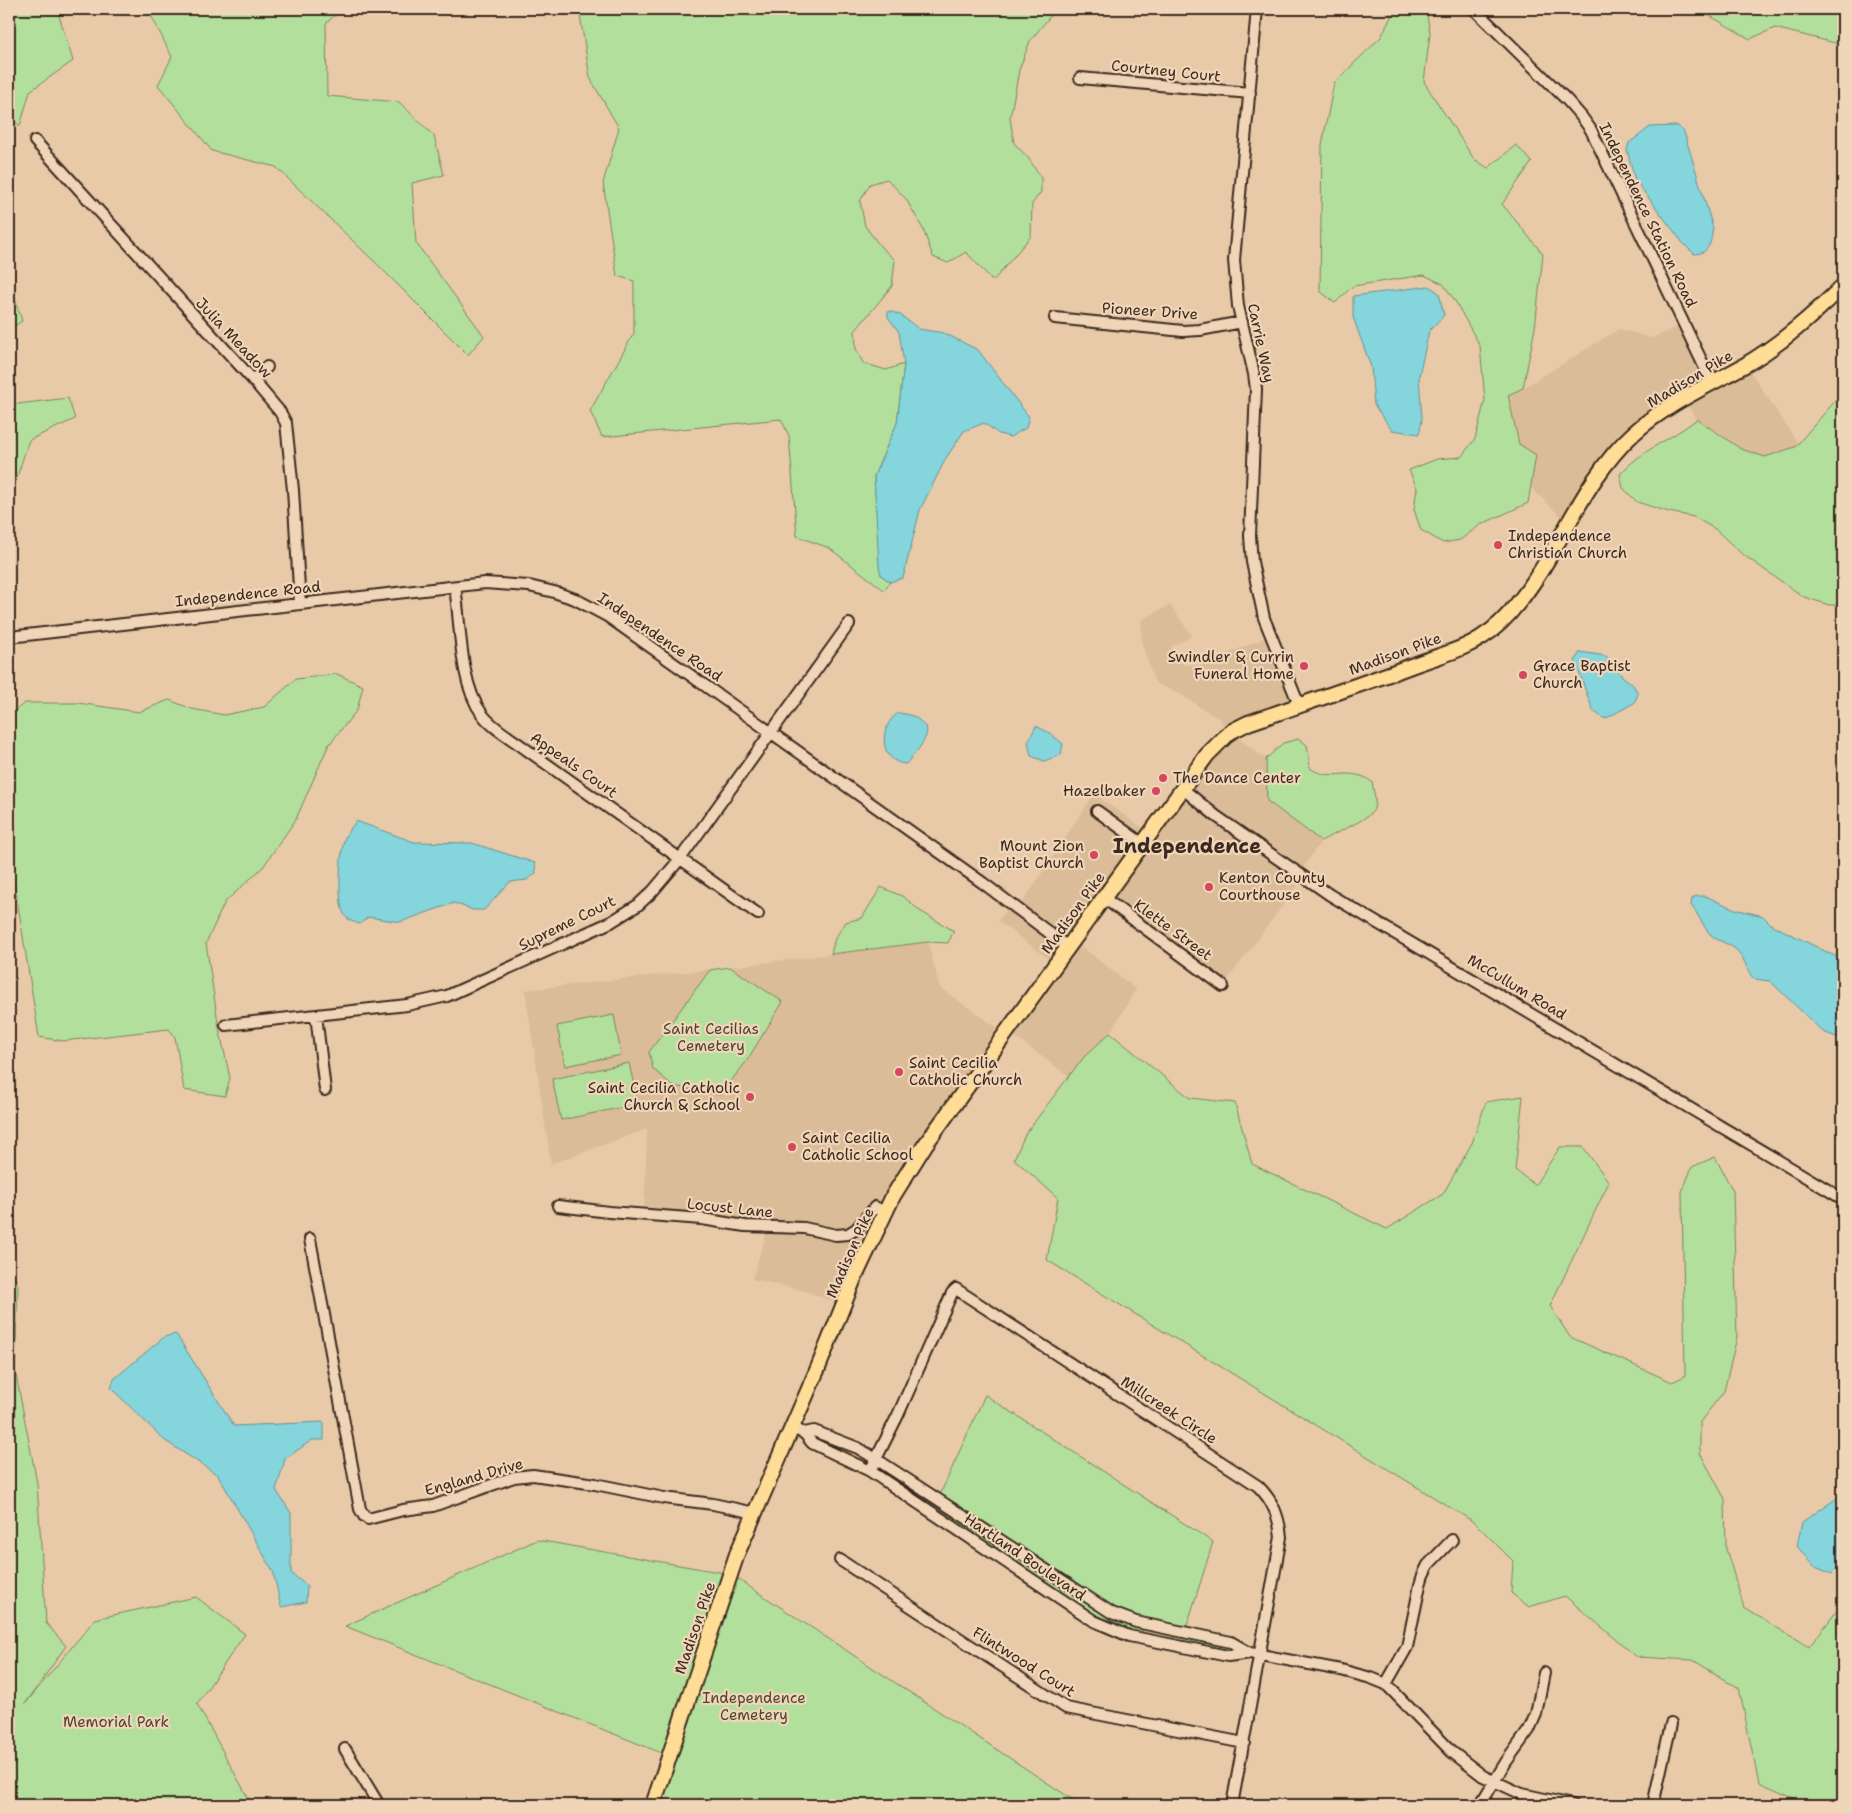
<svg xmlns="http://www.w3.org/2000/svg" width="1852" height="1814" viewBox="0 0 1852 1814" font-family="'Shantell Sans',sans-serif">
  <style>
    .built { fill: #dbbc99 }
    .green { fill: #b3df9d; stroke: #77845e }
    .water { fill: #84d5dc; stroke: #679190 }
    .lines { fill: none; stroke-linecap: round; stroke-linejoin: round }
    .minor-casing { stroke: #3b2a1e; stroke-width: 14 }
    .major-casing { stroke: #3b2a1e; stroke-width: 18 }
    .minor { stroke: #f1d5b8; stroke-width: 10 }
    .major { stroke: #ffdd96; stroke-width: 14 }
    .poi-dot { fill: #d1495b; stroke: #f1d5b8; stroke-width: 2 }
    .labels { text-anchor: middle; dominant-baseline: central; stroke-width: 4.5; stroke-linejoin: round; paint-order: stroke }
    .street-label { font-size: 15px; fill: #3b2a1e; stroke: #f1d5b8 }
    .poi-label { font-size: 15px; fill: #3b2a1e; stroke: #f1d5b8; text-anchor: start }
    .park-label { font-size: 15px; fill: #4d4531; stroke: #f1d5b8 }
    .district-label { font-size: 20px; font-weight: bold; fill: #3b2a1e; stroke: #f1d5b8 }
  </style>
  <rect width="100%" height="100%" fill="#e8caa9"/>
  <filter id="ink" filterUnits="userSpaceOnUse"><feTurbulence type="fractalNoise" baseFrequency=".02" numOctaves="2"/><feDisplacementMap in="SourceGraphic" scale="10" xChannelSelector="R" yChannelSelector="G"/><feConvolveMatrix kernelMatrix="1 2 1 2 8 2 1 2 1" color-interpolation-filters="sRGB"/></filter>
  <g filter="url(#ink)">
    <path class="built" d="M1684,324l30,57 32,-16 52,78 -3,4 -30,10 -24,-8 -44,-30 -14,-19 -47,31 -68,92 -38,-36 6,-32 -17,-11 -11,-49 15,-7 96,-59 33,9z
      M1170,605l22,31 -21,11 13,18h17l70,-30 28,70 -68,28 35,26 2,42 53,40 -22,33 5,3 -81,109 -115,-85 -35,39 63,49 -26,44 -25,23 -16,20 -62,-45 49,-67 -58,-43 13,-16 7,4 76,-115 57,40 79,-101 -11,-14 -19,-12 -20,-13 -25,-11 -13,-38 -1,-25z
      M928,942l12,46 65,45 -80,112 -82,161 -34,-14 -57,-13 16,-51 -124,-13 3,-86 -96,35 -26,-174 205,-23z"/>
    <path class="green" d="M9,9h48l16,52 -43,30 -10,35 -11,-9z
      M148,9h194l-16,14 1,73 72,6 35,34 10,39 -32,8 4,60 68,93 -16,19 -91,-91 -101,-97 -64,-16 -54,-66 14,-28z
      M579,9h477l-26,32 -11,29 -9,48 4,25 15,16 12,19v14l-9,12 -1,32 -38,45 -27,-29 -18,11 -15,-6 -10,-28 -17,-30 -19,-20 -17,5 -10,17 5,25 15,20 15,14 -3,26 -37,45 1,18 7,14 23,7 18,-6 -7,59 -23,53 7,99 9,7 -6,8 -55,-42 -32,-12 -8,-100 -8,-17 -179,18 -12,-26 44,-78v-52l-17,-5 -14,-93 16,-55 -29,-50z
      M1390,9h36l4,24 -6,49 50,77 14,9 28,-23 16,17 -30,42 41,50 -8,74 -12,60 -15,7 11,49 17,11 -8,48 -48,22 -20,15 -17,3 -22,-13 -7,-20 3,-22 -8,-18 28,-11 24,-2 14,-18 10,-39 -5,-54 -26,-47 -11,-15 -19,-9 -71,11 -18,17 -15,-12 2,-146 12,-62 47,-46 10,-20z
      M1698,9h133l12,6v25l-4,4 -64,-16 -25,11z
      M11,286l11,35 -13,9v-43z
      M1843,392v213h-14l-25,-8 -62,-43 -27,-25 -21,-12 -25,-5 -32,-10 -14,-14 -3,-14c21,-24 52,-35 77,-55l44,30 24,8 30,-10z
      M68,398l7,21 -46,21 -14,43 -6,5v-83z
      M337,674l26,12 -6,24 -29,36 -32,73 -33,48 -38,35 -19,41 12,80 12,55 -5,18 -41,-6 -9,-53 -6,-8 -106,12 -24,-4 -24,-151 -6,-14v-157l16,-12h53l61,9 30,-12 23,9 32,6 40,-8 32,-28z
      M1299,739l8,6 3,23c19,13 33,2 51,8 4,1 8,4 11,6 1,8 5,18 2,27 -4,10 -41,25 -53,32l-54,-40 -1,-42 17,-16z
      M881,887l23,10 16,14 34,20 -6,12 -20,-1 -97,12 4,-16 11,-16 16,-4z
      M730,967l53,35 -37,60 -26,33 -47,-9 -20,-17 -4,-17 61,-82z
      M614,1015l7,40 -56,11 -8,-40z
      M1110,1033l80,65 45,5 17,61 135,65 56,-35 29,-51 14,-41 37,-6 -8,74 20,15 25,-38h23l26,35 -59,124 20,31 102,45 13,-6 -3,-184 10,-25 23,-10 18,34 4,146 -13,54 -24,31v31l25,46 1,50 18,59 65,39 34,-44v202h-36l-48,-21 -20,-96 -46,-28 -56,-3 -72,-61 -36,11 -18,-14 2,-32 -39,-39 -427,-262 11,-62 -44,-39 12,-26 43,-57 16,-20z
      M629,1063l9,41 -77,16 -9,-41z
      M9,1265l9,21 -3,84 22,113 9,140 20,23 -41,58 70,-85 101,-22 49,37 -48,70 55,101h-243z
      M985,1395l228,147 -28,90 -49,-10 -198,-123z
      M891,1473l251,155v6l-15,-4 -32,-15 -207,-137z
      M537,1540l193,34 351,231h-428l16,-49 -324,-130z
      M1175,1635l54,10 3,4 -5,3 -53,-11 -1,-5z"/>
    <path class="water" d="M1678,126l6,6 29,96c-2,13 -3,26 -19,26l-12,-12 -47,-62 -8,-30 2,-7 21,-16z
      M1429,286l10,7 5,22 -15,16 -10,45 3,44 -3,14 -27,-4 -18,-25 -3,-38 -18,-50v-21z
      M888,311l11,3 20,15 25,4 34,17 51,67 -3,11 -16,9 -11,-3 -15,-11 -20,8 -18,27 -26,52 -17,68 -13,4 -9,-7 -2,-8 -5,-91 23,-53 7,-59 -5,-32 -11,-15z
      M1580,652l26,4 15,19 12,10 5,9 -4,9 -29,16 -12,-8 -18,-50z
      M898,713c9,1 15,2 22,8 0,1 5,5 6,6 5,10 -14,30 -20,37 -27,-2 -28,-37 -8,-51z
      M1036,726l14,7 13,11 -2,11 -17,6 -13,-5 -3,-14z
      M356,821l58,21 58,1 63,20 1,10 -9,7 -17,2 -26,28h-11l-19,-7 -54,19 -32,-5 -8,7c-7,-2 -12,-3 -16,-10 -7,-12 -4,-63 1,-77 2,-5 8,-11 11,-16z
      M1696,896h9l30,13 28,7 9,9 71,35v76l-4,2 -16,-6 -53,-51 -16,-2c-7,-7 -8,-18 -15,-26 -7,-10 -20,-10 -29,-19 -7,-8 -12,-20 -19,-29l1,-6z
      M176,1334l58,92 90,-4v18h-12l-27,19 -9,31 15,23v60l16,13 -1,16 -25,5 -8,-36 -55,-96 -54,-35 -53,-52 3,-9 50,-42z
      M1843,1494v62l-2,8 -9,10 -19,-8 -16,-20 5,-24z"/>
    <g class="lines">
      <g class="minor-casing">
        <path id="minor" d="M1257,9l-23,251 4,46 16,68 2,15 -6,147 2,26 12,56 35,87
          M1474,9l93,91 14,16 10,14 113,236 10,16
          M1080,78l170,15
          M35,141l218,239 27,32 6,11 7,67 7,114
          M1055,318l128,13 17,-1 42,-8
          M253,380l14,-13
          M455,587c6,38 4,95 27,127 11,15 31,25 45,36l231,164
          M9,637l476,-54 44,3 25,6 21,7 32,17 376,267 85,64
          M1183,789l33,27 114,79 513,304
          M1097,811l46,33
          M1104,898l119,88
          M316,1015l9,75
          M226,1025l181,-20 40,-9 164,-74 27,-17 14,-13 28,-33 169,-235
          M558,1206l51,6 93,7 43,7 59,2 32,7 12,-1 8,-5 19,-22 11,5
          M310,1239l50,270 4,7 4,3 35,-9 30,-4 81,-29 19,-2 62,9 69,14 49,6 42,9
          M799,1431l5,2 8,10 58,28 224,150 35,15 99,20 22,-3
          M804,1433l10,-2 44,17 18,11 236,154 24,9 95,20 19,11 91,17 30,8 15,6 66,68 31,24 39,18 50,11
          M870,1471l28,-56 54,-122 4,-4 302,197c15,15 21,30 23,51l-49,268
          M840,1560l226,148 178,35
          M1386,1684l21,-37 13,-62 3,-10 5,-10 24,-25
          M345,1749l34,56
          M1480,1805l26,-43 23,-32 7,-16 8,-41
          M1653,1805l18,-81"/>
      </g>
      <g class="major-casing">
        <path id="major" d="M653,1805l84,-251 81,-186 35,-87 40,-85 32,-51 282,-390 23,-23 18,-9c55,-19 109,-37 163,-57 23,-9 50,-15 71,-29 13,-8 26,-21 36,-34 43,-53 64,-123 116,-170 32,-29 74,-47 111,-68 36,-21 68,-50 98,-79"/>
      </g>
      <use href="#minor" class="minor"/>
      <use href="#major" class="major"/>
    </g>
  </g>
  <g class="poi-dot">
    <circle cx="1498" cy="545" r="5"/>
    <circle cx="1304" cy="666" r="5"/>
    <circle cx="1523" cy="675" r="5"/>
    <circle cx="1163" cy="778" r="5"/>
    <circle cx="1156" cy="791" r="5"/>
    <circle cx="1094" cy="855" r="5"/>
    <circle cx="1209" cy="887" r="5"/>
    <circle cx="899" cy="1072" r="5"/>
    <circle cx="750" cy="1097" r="5"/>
    <circle cx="792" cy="1147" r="5"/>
  </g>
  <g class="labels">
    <g class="street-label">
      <text transform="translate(1166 71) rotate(6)">Courtney Court</text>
      <text transform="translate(1648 215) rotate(64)">Independence Station Road</text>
      <text transform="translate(1150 311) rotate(4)">Pioneer Drive</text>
      <text transform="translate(234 338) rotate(47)">Julia Meadow</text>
      <text transform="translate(1261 343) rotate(78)">Carrie Way</text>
      <text transform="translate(1690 379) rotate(-31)">Madison Pike</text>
      <text transform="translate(248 594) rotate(-6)">Independence Road</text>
      <text transform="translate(660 637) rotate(34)">Independence Road</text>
      <text transform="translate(1395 654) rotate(-20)">Madison Pike</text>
      <text transform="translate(574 765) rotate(35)">Appeals Court</text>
      <text transform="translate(1073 913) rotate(-54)">Madison Pike</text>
      <text transform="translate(567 923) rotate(-26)">Supreme Court</text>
      <text transform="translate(1173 930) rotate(36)">Klette Street</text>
      <text transform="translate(1517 987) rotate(31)">McCullum Road</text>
      <text transform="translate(730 1208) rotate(6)">Locust Lane</text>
      <text transform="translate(850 1253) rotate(-66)">Madison Pike</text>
      <text transform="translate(1169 1410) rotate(33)">Millcreek Circle</text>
      <text transform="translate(474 1477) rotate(-16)">England Drive</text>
      <text transform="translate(1025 1557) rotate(34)">Hartland Boulevard</text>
      <text transform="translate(695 1628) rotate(-71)">Madison Pike</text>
      <text transform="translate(1024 1662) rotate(32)">Flintwood Court</text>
    </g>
    <g class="poi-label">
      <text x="1508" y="536">Independence<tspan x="1508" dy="17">Christian Church</tspan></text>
      <text x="1294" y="657" text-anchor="end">Swindler &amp; Currin<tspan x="1294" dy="17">Funeral Home</tspan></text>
      <text x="1533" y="666">Grace Baptist<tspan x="1533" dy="17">Church</tspan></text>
      <text x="1173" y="778">The Dance Center</text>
      <text x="1146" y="791" text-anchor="end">Hazelbaker</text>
      <text x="1084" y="846" text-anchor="end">Mount Zion<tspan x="1084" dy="17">Baptist Church</tspan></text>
      <text x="1219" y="878">Kenton County<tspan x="1219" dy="17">Courthouse</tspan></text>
      <text x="909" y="1063">Saint Cecilia<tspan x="909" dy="17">Catholic Church</tspan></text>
      <text x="740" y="1088" text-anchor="end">Saint Cecilia Catholic<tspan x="740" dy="17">Church &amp; School</tspan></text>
      <text x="802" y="1138">Saint Cecilia<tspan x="802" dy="17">Catholic School</tspan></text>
    </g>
    <g class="park-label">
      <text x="711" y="1029">Saint Cecilias<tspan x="711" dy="17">Cemetery</tspan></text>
      <text x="754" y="1698">Independence<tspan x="754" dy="17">Cemetery</tspan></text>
      <text x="116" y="1722">Memorial Park</text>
    </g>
    <g class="district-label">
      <text x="1187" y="846">Independence</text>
    </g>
  </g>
  <rect width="1852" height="1814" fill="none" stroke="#f1d5b8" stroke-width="30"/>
  <rect x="15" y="15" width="1822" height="1784" fill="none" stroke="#3b2a1e" stroke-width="2" filter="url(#ink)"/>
</svg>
